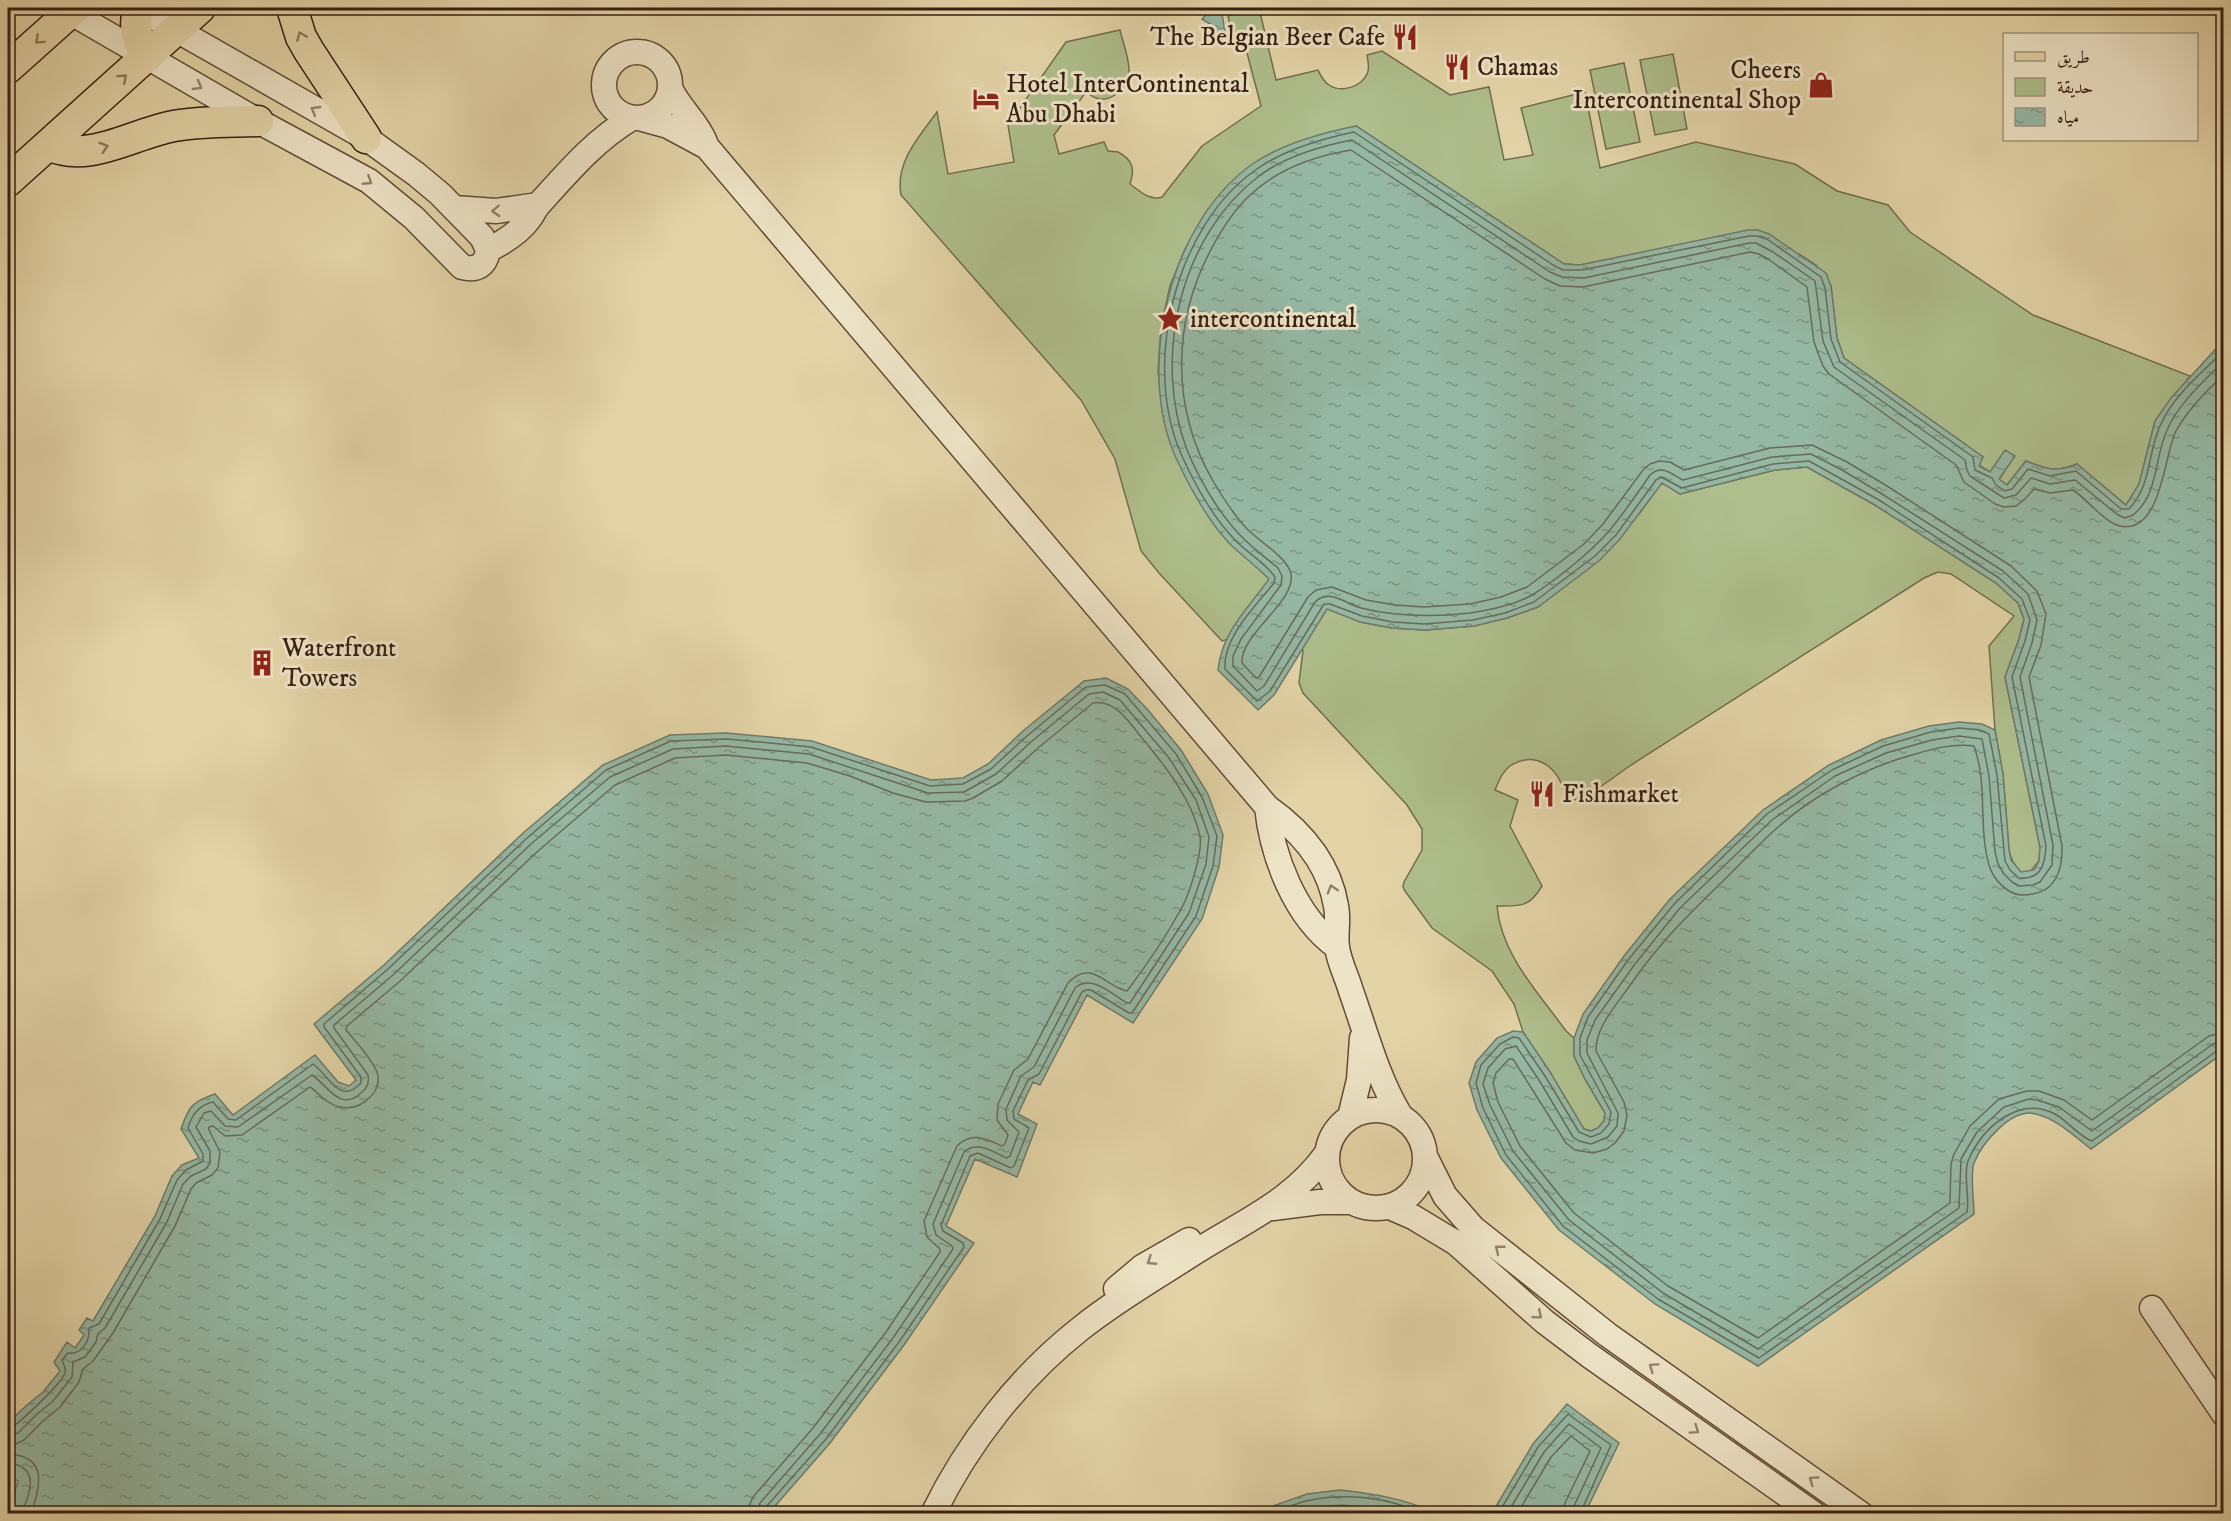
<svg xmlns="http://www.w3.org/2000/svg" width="2231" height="1521" viewBox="0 0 2231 1521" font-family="'IM FELL DW Pica',Amiri,serif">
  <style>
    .green { fill: #aebe8c; stroke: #726e4e; stroke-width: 1.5 }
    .water { fill: url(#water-ripples); stroke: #6f7b6a; stroke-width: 1.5 }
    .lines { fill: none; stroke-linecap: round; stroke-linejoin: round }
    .shore { stroke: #666c5b; stroke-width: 1.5 }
    .minor-casing { stroke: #624c36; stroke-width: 27 }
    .major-casing { stroke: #371f11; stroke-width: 33 }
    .minor { stroke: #ede3c6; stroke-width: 24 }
    .major { stroke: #e3d4a7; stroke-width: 30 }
    .oneway { stroke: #8d7a5c }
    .oneway2 { stroke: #92816c }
    .labels { text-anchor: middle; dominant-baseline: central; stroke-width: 6; stroke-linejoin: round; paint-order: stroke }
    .poi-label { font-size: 26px; fill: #371f11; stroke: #ede3c6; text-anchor: start }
  </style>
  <defs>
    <pattern id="water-ripples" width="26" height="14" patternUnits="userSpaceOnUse" patternTransform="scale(1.5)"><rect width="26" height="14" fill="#95b8a5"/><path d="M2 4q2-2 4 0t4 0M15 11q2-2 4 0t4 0" fill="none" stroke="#7a9585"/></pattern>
  </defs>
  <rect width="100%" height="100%" fill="#e3d4a7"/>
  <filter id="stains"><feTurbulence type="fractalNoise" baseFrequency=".00333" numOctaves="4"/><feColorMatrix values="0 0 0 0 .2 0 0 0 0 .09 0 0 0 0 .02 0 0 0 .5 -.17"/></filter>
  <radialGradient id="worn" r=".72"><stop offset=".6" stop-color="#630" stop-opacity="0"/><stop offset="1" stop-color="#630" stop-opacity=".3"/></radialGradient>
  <path class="green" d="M1259,8l17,72 42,-10c3,6 5,11 11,15 12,8 32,2 38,-11 3,-5 1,-13 0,-19l15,-4 68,44 39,-8 15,73 29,-5 -12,-47 64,-16 15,76 96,-26 99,22 42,27 51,14 22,27 123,83 157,61 -35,45 -16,64 -13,20 -49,-41c-22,9 -30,5 -51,-3l-19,24 -8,-5 15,-24 -24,16 -11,-7 4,-8 -139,-99 -7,-20 -6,-52 -15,-21 -17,-11 -131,-6 -88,17 -16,-1 -208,-138 -148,83 -23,40 -15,37 -9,41 -3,45 7,51 28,68 18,29 19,24 130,78 32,6 33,2 49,-4 33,-8 31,-11 101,-93 23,-32 18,12 95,-24 32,-3 68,38 121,78 22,20 6,16 -5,20 -14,38 35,170 -1,14 -9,11h-9c-7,-7 -10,-12 -12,-22l-6,-76 -8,-44 -6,-84 25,-30 -63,-42 -13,-2 -14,6 -293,187 -45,32 -21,5c0,-29 -27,-55 -55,-36 -8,6 -11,15 -15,24l23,10 -8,26 32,60c-13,22 -22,20 -45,20 4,49 42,87 69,125l8,7v18l11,23 20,34 -1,8 -6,7 -7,3 -7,-2 -11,-15 -23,-42 -27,-40 -9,-28 -22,-33 -60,-43 -27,-37 -2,-4 1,-5 18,-32v-21l-15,-24 -104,-112 -4,-10 4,-33 -63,-15 -18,6 -63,-68 -18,-22 -26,-92 -34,-59 -180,-205c-6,-33 18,-58 36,-83l11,62 66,-12 -6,-37 58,-83 54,-12c3,13 10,30 9,43 0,14 -17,28 -30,26 -5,-1 -10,-5 -13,-7l-32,43 5,19 45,-12 4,9 10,1c15,8 17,17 12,32 10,7 19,17 32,13l40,-51 59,-40 -15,-57 -10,3 -8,-36z
    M1673,54l14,75 -32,6 -15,-75z
    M1624,63l16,79 -34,7 -16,-79z"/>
  <path class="water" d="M1205,8h16l5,30 -7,2 -16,-3 9,-12 -10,-6 8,-9z
    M1356,126l208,138 16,1 168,-35h10l11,4 57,39 5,13 6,52 7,20 139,99 -4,9 11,6 15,-22 10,6 -16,23 8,6 19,-24c21,8 29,12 51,3l49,41 13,-21 16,-63 16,-23 52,-57v712l-132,96c-17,-13 -34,-30 -55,-35 -24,-7 -54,29 -62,49 -4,11 0,38 0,51l-216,152 -103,-62 -96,-74 -58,-72 -24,-48 -8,-27 7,-21 21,-24 16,-7 10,1 27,40 34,57 7,2 7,-3 6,-7 1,-8 -20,-34 -11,-23v-18l9,-24 41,-58 46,-57 93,-89 66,-45 52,-25 48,-14 30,-4 23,2 13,6 8,44 6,76 2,10 10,12 13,-2 5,-9 1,-14 -35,-170 14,-38 5,-20 -6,-16 -22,-20 -121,-78 -68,-38 -32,3 -95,24 -18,-11 -42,56 -21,22 -61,46 -31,11 -33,8 -49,4 -33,-2 -32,-6 -33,-13 -53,86 -16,15 -40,-40c4,-39 30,-61 51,-91 -12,-12 -25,-22 -37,-33 -24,-24 -42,-58 -56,-88 -41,-91 -6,-238 78,-295 30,-20 67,-30 102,-37z
    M1106,678l22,11 20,21 33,40 27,44 15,41 -4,32 -17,52 -69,104 -46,-28 -47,90 -7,-3 -15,32 19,10 -20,53 -42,-18 -29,67 28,17 -70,102 -74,98 -61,70h-761l10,-32 -10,-5v-49l4,-8 15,-14 16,-13 17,-21 -6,-9 13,-20 8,6 9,-13 -5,-5 8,-12 6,3 62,-105 17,-40 10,-11 17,-7 -18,-29c8,-23 11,-27 34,-35l18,21 82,-60 23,27 11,4 7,-6 -42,-56 70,-59 138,-131 81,-69 67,-30 56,-2 86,8 119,39 32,-2 25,-14 35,-33 61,-50z
    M1567,1404l52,39 -34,70h-93l41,-69z
    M1340,1490c34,4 64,8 95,23h-182l54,-19z"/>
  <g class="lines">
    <path class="shore" d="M2224,351c-22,21 -52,46 -64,75 -13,29 -8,58 -31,83h-8l-45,-38 -26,5 -22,-7 -16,20 -7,2 -9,-6 -4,-7 -17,-8 -2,-13 -133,-95 -9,-23 -6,-51 -4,-11 -54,-38 -10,-3h-8l-167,34h-19l-10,-5 -199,-133c-33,7 -69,17 -97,37 -82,56 -116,197 -75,287 13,29 30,60 53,84 12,13 30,22 40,37l-1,6c-19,24 -51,54 -49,86l32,32 13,-10 54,-87h6l32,12 31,6 31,2 49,-4 32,-7 29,-11 61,-46 21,-21 40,-55 5,-3 21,11 91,-24 36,-3 70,39 120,78 23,21 8,21 -5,21 -13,36 34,169c-1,19 -5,34 -27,32l-9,-8 -5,-9 -8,-86 -8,-41 -9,-4 -21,-2 -28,4 -48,14 -51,24 -65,44 -92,89 -47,57 -40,57 -8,21v17l31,57 -2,12 -8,9 -10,4 -12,-5 -34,-56 -26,-38 -6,-1 -13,7 -19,21 -5,18 7,25 23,47 57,71 95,73 101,59 208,-146c3,-15 -4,-36 1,-51 14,-33 50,-66 87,-47 13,7 23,22 37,27l126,-91 6,-1
      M2224,361c-20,20 -46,43 -57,69 -13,28 -8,64 -34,85l-8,3 -7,-3 -43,-35 -25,4 -19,-6 -15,17 -12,3 -34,-22 -3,-6 -2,-10 -131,-93 -11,-26 -8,-60 -42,-29 -17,-9h-7l-165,35 -22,-1 -12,-5 -198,-132c-31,6 -66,16 -93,36 -79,60 -107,182 -72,274 12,29 31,62 53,85 11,12 25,22 38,33l4,8 -1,9 -40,54 -8,17v10l24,25 7,-5 51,-84c14,-14 31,2 46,6 36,9 73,9 109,5 20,-3 45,-8 62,-18 23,-14 60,-44 77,-64 15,-18 28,-37 41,-56 12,-11 21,-1 33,5l89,-23 39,-3 31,16 40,24 121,77 25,23 9,26 -5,23 -12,34 33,168 -1,20 -12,17 -7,3 -14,1 -7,-4 -8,-8 -6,-10 -3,-12 -6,-76 -7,-37 -23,-3 -27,4 -46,13 -51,23 -63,44 -92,88 -45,56 -40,56 -8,20v13l31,60 -1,13 -9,11 -17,7 -12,-3 -6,-4 -34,-57 -23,-34 -11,3 -17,19 -5,16 7,21 23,46 56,69 94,73 95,56 201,-141 2,-49 16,-27 27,-25 25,-8 8,1 22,7 33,24 121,-87 11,-3
      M2224,374c-17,17 -36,35 -48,57 -12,22 -14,104 -56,95 -16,-4 -33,-27 -47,-36l-23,3 -16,-4 -10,11 -8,6 -12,1 -9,-3 -31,-22 -8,-17 -127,-91 -6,-8 -9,-24 -7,-55 -39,-28 -9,-5 -9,-2 -167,35 -23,-1 -15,-7 -194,-129c-36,6 -75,20 -102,46 -15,14 -25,30 -35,48 -42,75 -44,162 -1,237 10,17 21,34 34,48 12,12 41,29 44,45 5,28 -51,60 -49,89l14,15 3,-1 49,-80 8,-7 16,-3 34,13 29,5 29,2 46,-3 31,-7 26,-10 57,-43 19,-20 40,-54 7,-6 9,-3 11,1 14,8 86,-22 42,-3 35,17 40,24 124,80 26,25 9,23 -5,31 -12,32 33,169c0,15 -1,27 -11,39 -8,8 -19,10 -30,10 -14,-1 -28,-16 -32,-30 -11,-38 -1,-81 -15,-119 -21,-3 -42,3 -62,9 -47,13 -99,40 -135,73 -18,16 -35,34 -52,51 -36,35 -65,63 -94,105 -13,19 -36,43 -35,67l28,51 3,13 -3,16 -9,12 -8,6 -14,4 -18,-3 -9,-7 -53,-84h-4l-13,14 -3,10 5,19 22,44 54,67 94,73 90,52 192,-135 1,-39 3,-10 16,-28 29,-27 28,-8h12l25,9 28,20 117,-84 15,-4
      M8,1429c7,-1 54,-46 57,-56 2,-4 -2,-9 -3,-13l6,-7c14,2 22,-12 21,-25l10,-4 61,-105 17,-39 9,-10 17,-9v-7l-15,-26c4,-14 11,-23 25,-26l15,17 8,1 77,-56c16,11 26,42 48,19v-6l-37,-50v-3l64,-55 138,-130 80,-69 65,-29 56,-2 84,8 119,39 33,-2 28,-15 36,-33 59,-49 19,-2 20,9 51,60 26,43 15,39 -4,30 -17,50 -64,97h-3l-38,-23h-5l-4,2 -43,82 -11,6 -15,31 1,8 15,9 -15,38 -3,2 -33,-15 -8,3 -29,69 2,6 20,12 1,4 -65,95 -73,97 -60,68 -1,7
      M8,1436l10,-3 18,-18 17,-14 19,-24 1,-15 12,-5 11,-15 2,-8 7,-6 62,-106 16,-38 8,-8 15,-7 4,-6v-12l-14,-24 8,-14 7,-2 14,15 13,1 74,-52c15,9 28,39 50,17 6,-5 7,-9 6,-17l-34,-47v-3l59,-50 138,-131 79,-67 63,-28 53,-3 83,8 119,39 36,-1 32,-18 36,-33 57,-47 14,-2 17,8 49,58 27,42 13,37 -3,27 -17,49 -59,90h-3c-14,-8 -36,-30 -52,-15l-41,79 -13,9 -15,33 1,11 12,12 -9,24 -3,2c-14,-6 -30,-18 -43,-6l-31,72 3,11 16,11 1,3 -60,89 -73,96 -60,69 -3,11
      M8,1445l8,-1 8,-4 18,-18 18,-15 19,-25 4,-13 10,-8 20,-28 62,-107 16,-37 5,-6 16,-8 6,-7 2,-16 -11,-22v-3l4,-1 12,10 17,-1 68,-48c5,3 9,8 14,12 15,12 33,12 46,-2 7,-6 10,-16 7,-25 -6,-15 -21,-30 -31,-42l1,-4 52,-44 139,-131 77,-66 60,-27 51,-3 81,8 43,13 43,17 33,9 39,-1 8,-3 29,-17 36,-33 55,-45c22,-4 37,20 49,35 23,28 50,61 58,98 3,16 -11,60 -20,75 -15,27 -34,55 -53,80 -21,-4 -36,-33 -59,-8l-40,76 -14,11 -16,34 -1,16 11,15 -3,9 -3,2c-16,-7 -30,-15 -45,0l-33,75 3,16 13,12v3l-54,80 -73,96 -60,69 -4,9 -1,8
      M8,1454c41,2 32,32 23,60
      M8,1463c32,3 23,30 13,51
      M1271,1514c13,-5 26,-12 40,-14 34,-7 79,-3 111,14
      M1293,1514c36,-13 70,-10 107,0
      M1498,1514l40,-67 30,-33 43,31 -31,69
      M1507,1514l37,-62 25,-28 32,24 -27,58 -1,8
      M1517,1514l34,-57 20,-21 19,15 -25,52 -1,11"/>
    <g class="minor-casing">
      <path id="minor" d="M63,8l195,113 111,60 45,37 48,49c15,4 24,-2 26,-17l-6,-13 -42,-43 -24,-20 -50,-36 -228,-130
        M604 85a33 33 0 1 1 66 0a33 33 0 1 1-66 0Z
        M670,88c9,20 27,34 35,54
        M639,118l29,8 39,21 560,660c34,24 62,56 69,99 3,14 -1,28 1,41 2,15 10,30 14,44 15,42 26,86 49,124
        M454,208l42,3 42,-6
        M488,250c16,-8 31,-17 41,-31 4,-5 6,-11 11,-16 28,-31 55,-63 92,-85
        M1267,807c5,49 28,110 70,140
        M1327 1159a49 49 0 1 1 98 0a49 49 0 1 1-98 0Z
        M1350,1117l9,-37 3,-42
        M1426,1158l19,38 28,32 135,107 253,179
        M1390,1207l23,10 43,26 89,79 45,34 224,158
        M1273,1208l47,-6h32
        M1116,1289l26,-22 47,-27
        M2152,1308l72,106
        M933,1514c34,-70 86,-137 147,-185 36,-29 78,-53 117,-78 49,-31 96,-50 130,-98"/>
    </g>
    <g class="major-casing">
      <path id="major" d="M138,8c-4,19 -2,32 9,49
        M292,8l9,29 8,14 57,87
        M8,68l67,-60
        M48,145c42,19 83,-11 126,-19 27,-5 56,-4 84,-5
        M8,181l192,-173"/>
    </g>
    <use href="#minor" class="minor"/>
    <use href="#major" class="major"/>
  </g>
  <defs><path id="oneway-chevron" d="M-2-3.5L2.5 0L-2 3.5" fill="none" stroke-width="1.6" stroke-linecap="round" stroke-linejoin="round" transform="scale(1.5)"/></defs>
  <g class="oneway">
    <use href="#oneway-chevron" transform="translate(301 36) rotate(-113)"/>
    <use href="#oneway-chevron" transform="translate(39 40) rotate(138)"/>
    <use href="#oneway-chevron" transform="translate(123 78) rotate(-42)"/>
    <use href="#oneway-chevron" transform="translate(104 147) rotate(-17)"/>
  </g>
  <g class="oneway2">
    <use href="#oneway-chevron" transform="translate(198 86) rotate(30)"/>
    <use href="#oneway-chevron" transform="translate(315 110) rotate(-150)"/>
    <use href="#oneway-chevron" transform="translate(368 181) rotate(33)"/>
    <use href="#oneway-chevron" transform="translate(496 211) rotate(177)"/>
    <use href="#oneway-chevron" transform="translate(1332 889) rotate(-107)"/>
    <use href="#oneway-chevron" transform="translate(1499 1249) rotate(-141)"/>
    <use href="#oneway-chevron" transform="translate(1151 1261) rotate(147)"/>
    <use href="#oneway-chevron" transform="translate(1538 1315) rotate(40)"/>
    <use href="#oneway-chevron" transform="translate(1653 1367) rotate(-145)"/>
    <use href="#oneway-chevron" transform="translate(1695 1430) rotate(35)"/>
    <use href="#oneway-chevron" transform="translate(1813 1480) rotate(-145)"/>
  </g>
  <defs>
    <g id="restaurant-bare" transform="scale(2.07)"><path d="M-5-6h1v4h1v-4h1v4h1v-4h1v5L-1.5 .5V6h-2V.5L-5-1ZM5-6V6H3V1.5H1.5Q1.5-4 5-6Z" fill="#8f2418" stroke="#ede3c6" stroke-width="2.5" paint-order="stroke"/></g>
    <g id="shop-bare" transform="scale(2.07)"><path d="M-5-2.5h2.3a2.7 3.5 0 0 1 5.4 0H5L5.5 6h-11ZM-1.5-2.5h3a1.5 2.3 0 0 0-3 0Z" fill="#8f2418" stroke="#ede3c6" stroke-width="2.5" paint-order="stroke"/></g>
    <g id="hotel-bare" transform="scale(2.07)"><path d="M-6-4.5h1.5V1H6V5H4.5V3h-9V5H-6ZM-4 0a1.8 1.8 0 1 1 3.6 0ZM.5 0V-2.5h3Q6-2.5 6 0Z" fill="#8f2418" stroke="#ede3c6" stroke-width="2.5" paint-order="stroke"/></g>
    <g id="sight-bare" transform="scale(2.07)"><path d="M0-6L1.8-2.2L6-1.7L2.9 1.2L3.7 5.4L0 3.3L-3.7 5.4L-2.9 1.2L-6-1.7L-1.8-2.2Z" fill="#8f2418" stroke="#ede3c6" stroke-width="2.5" paint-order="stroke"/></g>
    <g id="building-bare" transform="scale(2.07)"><path d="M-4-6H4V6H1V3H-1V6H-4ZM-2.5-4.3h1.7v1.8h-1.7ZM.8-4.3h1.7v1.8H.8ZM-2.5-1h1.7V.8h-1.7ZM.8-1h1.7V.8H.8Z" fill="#8f2418" stroke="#ede3c6" stroke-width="2.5" paint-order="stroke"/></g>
  </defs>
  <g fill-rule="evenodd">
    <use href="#restaurant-bare" x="1405" y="37"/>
    <use href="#restaurant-bare" x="1457" y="67"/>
    <use href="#shop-bare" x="1821" y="85"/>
    <use href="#hotel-bare" x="986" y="99"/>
    <use href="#sight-bare" x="1170" y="319"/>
    <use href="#building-bare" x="262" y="663"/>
    <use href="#restaurant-bare" x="1542" y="794"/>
  </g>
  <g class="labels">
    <g class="poi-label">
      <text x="1385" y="37" text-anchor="end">The Belgian Beer Cafe</text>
      <text x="1477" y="67">Chamas</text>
      <text x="1801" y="70" text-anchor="end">Cheers<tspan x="1801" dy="30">Intercontinental Shop</tspan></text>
      <text x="1006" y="84">Hotel InterContinental<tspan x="1006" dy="30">Abu Dhabi</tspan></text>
      <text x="1190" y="319">intercontinental</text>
      <text x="282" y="648">Waterfront<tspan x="282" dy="30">Towers</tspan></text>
      <text x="1562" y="794">Fishmarket</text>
    </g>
  </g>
  <rect width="2231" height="1521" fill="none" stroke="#e3d4a7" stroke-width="30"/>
  <rect x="9" y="9" width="2213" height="1503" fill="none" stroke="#371f11" stroke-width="3"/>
  <rect x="15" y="15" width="2201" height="1491" fill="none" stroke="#371f11" stroke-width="1.5"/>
  <rect x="2003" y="33" width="195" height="108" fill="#ede3c6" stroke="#a4957e" stroke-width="1.5"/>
  <rect x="2015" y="52" width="30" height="9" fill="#e3d4a7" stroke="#a4957e" stroke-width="1.5"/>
  <text x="2057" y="63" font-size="18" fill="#371f11">طريق</text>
  <rect x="2015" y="78" width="30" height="18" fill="#aebe8c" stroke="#a4957e" stroke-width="1.5"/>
  <text x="2057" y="93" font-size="18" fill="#371f11">حديقة</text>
  <rect x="2015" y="108" width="30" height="18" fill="url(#water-ripples)" stroke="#a4957e" stroke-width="1.5"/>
  <text x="2057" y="123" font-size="18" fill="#371f11">مياه</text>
  <rect width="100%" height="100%" filter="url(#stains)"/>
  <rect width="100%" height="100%" fill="url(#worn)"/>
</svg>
